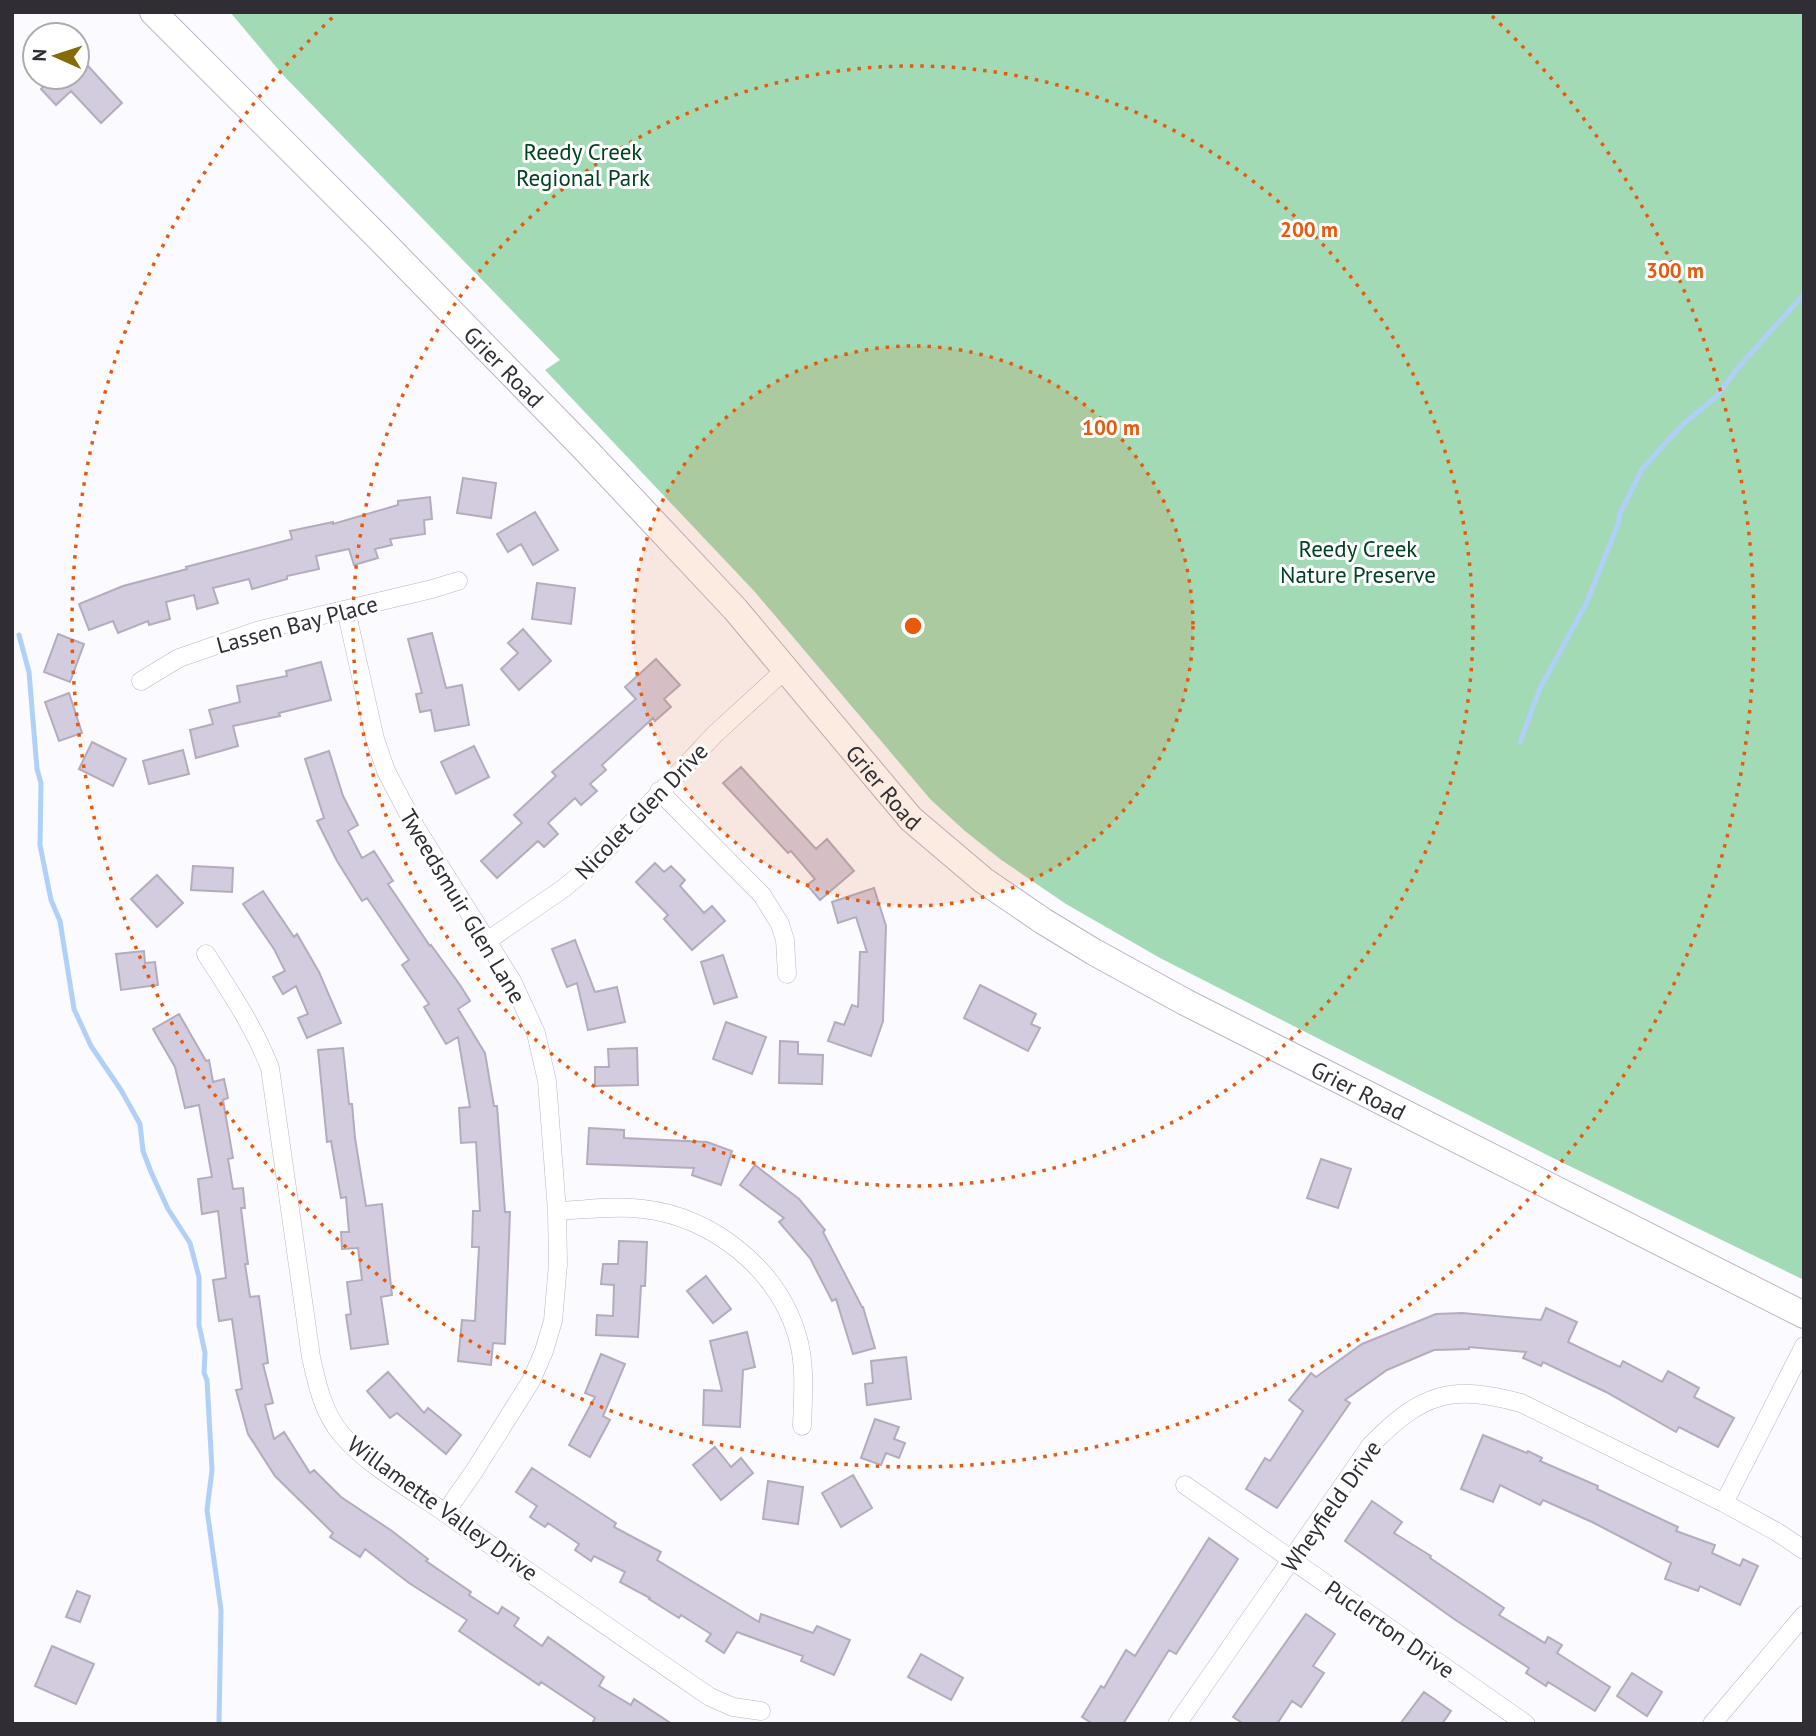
<svg xmlns="http://www.w3.org/2000/svg" width="1816" height="1736" viewBox="0 0 1816 1736" font-family="'PT Sans',sans-serif">
  <style>
    .green { fill: #a3dab6 }
    .lines { fill: none; stroke-linecap: round; stroke-linejoin: round }
    .stream { stroke: #b1d0f7; stroke-width: 5 }
    .building { fill: #d3ccde; stroke: #b3acbe; stroke-width: 2 }
    .street-casing { stroke: #bbb3c5; stroke-width: 19 }
    .secondary-casing { stroke: #bbb3c5; stroke-width: 28 }
    .street { stroke: #fff; stroke-width: 18 }
    .secondary { stroke: #fff; stroke-width: 26 }
    .ring { fill: none; stroke: #e8590c; stroke-width: 3.5; stroke-dasharray: 3.5 7 }
    .labels { text-anchor: middle; dominant-baseline: central; stroke-width: 6; stroke-linejoin: round; paint-order: stroke }
    .park-label { font-size: 23px; fill: #004223; stroke: #fff }
    .street-label { font-size: 23px; fill: #302d34; stroke: #fff }
    .centre { fill: #e8590c; stroke: #fff; stroke-width: 3.5 }
    .ring-label { font-size: 21px; text-anchor: middle; font-weight: bold; fill: #e8590c; stroke: #fff; stroke-width: 6; stroke-linejoin: round; paint-order: stroke }
  </style>
  <rect width="100%" height="100%" fill="#fbfafe"/>
  <path class="green" d="M230,12h1574v1268l-251,-122 -393,-200 -94,-54 -66,-45 -35,-28 -34,-31 -176,-208 -210,-222 15,-10 -278,-286z"/>
  <g class="lines">
    <path class="stream" d="M19,635l10,37 8,97 4,14 -1,62 11,55 9,21 14,88 17,37 30,44 19,34 3,27 8,21 17,37 22,34 9,34v48l6,28 -1,20 3,7 5,90 -5,40 14,100 -2,114
      M1520,742l20,-54 47,-86 32,-81v-6l23,-46 40,-44 35,-29 19,-26 68,-76"/>
  </g>
  <path class="building" d="M77,54l45,49 -21,20 -30,-32 -15,14 -15,-16 13,-12h23z
    M463,478l33,5 -5,35 -34,-5z
    M430,497l2,22 -8,1 1,14 -35,5 2,6 -17,4 3,9 -24,7 -5,-16 -33,7 3,13 -32,7v3l-35,10 -3,-10 -36,9 5,15 -21,6 -3,-14 -28,7 4,17 -21,6 -1,-4 -30,12 -5,-12 -24,9 -10,-26 44,-18 64,-17 -1,-2 106,-28 -2,-8 43,-9v2l65,-19v-4z
    M535,512l23,38 -25,15 -12,-21 -13,8 -11,-18z
    M537,583l38,5 -4,36 -39,-5z
    M523,629l28,32 -32,29 -18,-21 17,-16 -10,-10z
    M432,633l14,55 16,-3 7,40 -34,6 -4,-21 -11,2 -4,-18 6,-1 -14,-54z
    M58,634l26,10 -14,38 -26,-10z
    M656,659l24,26 -16,14 7,8 -16,14 -2,-3 -51,47 4,5 -16,14 7,7 -16,14 -6,-7 -27,25 10,11 -14,13 -6,-6 -41,37 -16,-17 41,-38 -8,-8 42,-39 -4,-4 84,-73 -11,-12z
    M321,662l10,38 -52,13 1,3 -47,10 5,20 -42,12 -6,-28 23,-6 -4,-14 31,-8 -3,-16 50,-10 -1,-5z
    M69,693l13,40 -23,8 -14,-39z
    M92,742l34,17 -13,27 -34,-17z
    M474,746l15,31 -33,17 -15,-32z
    M183,750l6,24 -40,10 -6,-23z
    M329,751l14,45 15,29 -10,6 14,27 12,-7 19,30 -5,3 42,62 1,-1 29,40 10,16 -12,8 27,44 9,53h3l8,106h5l-5,132 -12,-1 -2,22 -33,-4 4,-41 13,1 4,-74h-7l1,-36h7l-4,-69 -15,1 -2,-35 11,-1 -12,-70 -12,7 -22,-37 5,-3 -27,-39 7,-5 -42,-62 -5,3 -25,-40 -20,-40 7,-3 -19,-59z
    M741,767l75,82 11,-10 27,32 -34,29 -13,-15 8,-6 -24,-28 -3,2 -65,-70z
    M655,863l9,9 7,-6 14,14 -5,6 24,27 8,-7 13,15 -33,29 -28,-31 4,-4 -32,-33z
    M193,866l40,2 -1,24 -41,-2z
    M157,875l26,28 -26,24 -26,-28z
    M874,888l12,38 -3,95 -12,35 -43,-15 7,-19 9,3 8,-20 6,2 2,-55h7l-11,-35 -18,6 -6,-21z
    M263,891l31,46 3,-3 22,38 22,51 -34,15 -9,-20 10,-4 -12,-28 -13,8 -10,-17 12,-6 -11,-22 -31,-45z
    M575,940l20,52 22,-5 8,35 -37,8 -11,-47 -10,4 -15,-38z
    M144,951l1,12 10,-1 3,23 -37,5 -5,-36z
    M723,955l14,42 -23,7 -13,-42z
    M980,985l56,29 -5,10 9,4 -12,23 -64,-33z
    M179,1014l27,47 3,-1 4,22 11,-3 4,19 -5,2 10,58 -5,1 5,30 10,-1 2,20h-4l7,56h-3l5,33 9,-1 9,67 -5,1 10,39 -8,2 9,34 10,-7 26,41 4,-3 27,27 51,34 36,28 -2,2 45,31 -2,3 29,19 4,-7 17,11 -5,8 28,20 6,-9 56,40 -5,9 32,19 3,-6 38,25h-80l3,-6 -54,-36 -2,3 -80,-54 8,-11 -58,-37 -44,-34 -5,8 -30,-20 3,-4 -58,-57 -27,-42 -12,-44 6,-1 -10,-70 -13,2 -6,-41 13,-2 -8,-67 -16,3 -4,-35 14,-2 -13,-72 -14,3 -10,-41 -22,-38z
    M726,1022l40,15 -14,37 -39,-15z
    M780,1041l18,1v12l25,1 -1,29 -43,-1z
    M343,1048l6,56h3l3,34 11,68 16,-2 10,91 -11,2 7,47 -37,5 -5,-34 5,-1 -4,-32 15,-2 -4,-32 -16,1 -1,-17h8l-3,-35 -5,1 -10,-57 -4,1 -9,-92z
    M637,1048l1,37 -43,1v-19h14l-1,-18z
    M589,1128l35,2v8l83,4 25,9 -11,34 -29,-10 2,-7 -107,-4z
    M1321,1159l30,10 -13,39 -31,-10z
    M755,1165l44,34 26,31 -2,2 39,75h1l12,41 -22,6 -17,-55 -4,2 -22,-43 -31,-36 5,-4 -44,-33z
    M619,1241l28,1 -2,44h-4l-3,51 -42,-2 1,-20 16,1 1,-31 -13,-1 2,-20h15z
    M706,1276l25,33 -18,14 -26,-32z
    M1546,1308l31,14 -9,20 52,25 3,-6 39,21 6,-11 31,17 -5,9 40,21 -16,29 -39,-20 -3,5 -70,-40 -63,-30 -2,4 -18,-8 3,-6 -57,-5v2l-35,1 -47,20 -42,30 5,3 -73,105 -31,-19 19,-31 5,3 33,-50 -14,-11 22,-27 5,4 46,-33 74,-30 26,-1 79,7z
    M747,1332l8,35 -12,3 -3,57 -37,-2 1,-35 18,1 -12,-50z
    M601,1354l24,10 -22,52 7,4 -20,37 -21,-12 26,-48 -10,-4z
    M906,1357l5,42 -44,6 -2,-21 8,-1 -2,-22z
    M388,1372l36,41 4,-5 33,27 -15,19 -49,-41 -7,5 -23,-27z
    M875,1419l24,8 -5,12 11,4 -6,15 -13,-5 -5,12 -20,-7z
    M1483,1435l44,18 1,-2 14,7 -2,3 58,25 -1,3 81,38 -2,4 39,14 -3,8 28,13 3,-7 15,7 -18,39 -40,-19 -2,5 -33,-12 6,-16 -79,-41 -49,-22 -3,5 -40,-20 -7,17 -32,-13z
    M715,1447l16,20 10,-9 12,15 -32,27 -28,-35z
    M532,1468l84,55 -2,4 47,25 -4,8 102,62 2,-8 52,19 4,-7 33,14 -16,35 -33,-14 2,-5 -66,-24 -13,21 -18,-12 5,-7 -30,-19 -2,3 -30,-19 1,-1 -30,-16 5,-10 -31,-16 -3,5 -16,-11 4,-6 -31,-21 -3,4 -15,-10 7,-11 -21,-14z
    M853,1475l19,33 -31,19 -19,-34z
    M768,1481l35,6 -5,37 -35,-5z
    M1372,1501l30,21 -8,11 37,23 -1,2 74,50 -5,7 46,28 3,-6 14,8 -5,8 53,34 -15,24 -47,-29 -2,4 -20,-13 3,-5 -75,-49 -109,-78z
    M1209,1538l29,21 -62,95 -7,-4 -46,74h-30l-11,-7 19,-31 3,2 22,-38 9,6z
    M77,1591l13,5 -10,26 -14,-5z
    M1306,1614l29,20 -22,32 11,7 -23,34 -9,-6 -15,23h-33l-11,-7z
    M52,1646l42,18 -18,40 -41,-18z
    M921,1654l42,24 -12,22 -43,-23z
    M1632,1673l30,19 -15,24 -30,-20z
    M1424,1692l27,19 -9,13h-42z"/>
  <g class="lines">
    <g class="street-casing">
      <path id="street" d="M346,610l29,129 11,32 30,57 96,153 24,52 11,48 10,130 1,53 -5,57 -9,30 -13,30 -58,92 -28,40
        M141,681l38,-23 81,-28 172,-41 26,-8
        M659,791l103,104 18,29 5,16 2,34
        M487,941l77,-53 30,-25 121,-129 71,-65
        M206,954c24,37 48,73 64,114l41,289c6,27 12,56 31,78 28,32 67,53 102,77 88,63 177,124 266,185l23,10 28,4
        M557,1211c28,-1 58,-6 86,-2 69,8 134,59 154,126 9,29 6,61 5,91
        M1185,1485l341,239
        M1724,1503l80,-157
        M1177,1724l194,-279c51,-52 80,-61 150,-42l203,100 53,29 27,18
        M1712,1724l92,-109"/>
    </g>
    <g class="secondary-casing">
      <g id="secondary">
        <path id="s1" d="M153,12l224,224 206,211 152,162 176,210 72,61 60,41 51,31 91,50 619,313"/>
      </g>
    </g>
    <use href="#street" class="street"/>
    <use href="#secondary" class="secondary"/>
  </g>
  <circle cx="913" cy="626" r="280" fill="#e8590c" fill-opacity=".12"/>
  <g class="ring">
    <circle cx="913" cy="626" r="280"/>
    <circle cx="913" cy="626" r="560"/>
    <path d="M1492 16A841 841 0 1 1 334 16"/>
  </g>
  <g class="labels">
    <g class="park-label">
      <text x="583" y="151">Reedy Creek<tspan x="583" dy="26">Regional Park</tspan></text>
      <text x="1358" y="548">Reedy Creek<tspan x="1358" dy="26">Nature Preserve</tspan></text>
    </g>
    <g class="street-label">
      <text stroke="none"><textPath href="#s1" startOffset="499">Grier Road</textPath></text>
      <text transform="translate(297 624) rotate(-15)">Lassen Bay Place</text>
      <text stroke="none"><textPath href="#s1" startOffset="1066">Grier Road</textPath></text>
      <text transform="translate(641 811) rotate(-46)">Nicolet Glen Drive</text>
      <text transform="translate(463 906) rotate(59)">Tweedsmuir Glen Lane</text>
      <text stroke="none"><textPath href="#s1" startOffset="1633">Grier Road</textPath></text>
      <text transform="translate(1331 1506) rotate(-55)">Wheyfield Drive</text>
      <text transform="translate(443 1508) rotate(36)">Willamette Valley Drive</text>
      <text transform="translate(1390 1629) rotate(35)">Puclerton Drive</text>
    </g>
  </g>
  <circle cx="913" cy="626" r="10" class="centre"/>
  <g class="ring-label">
    <text x="1309" y="237">200 m</text>
    <text x="1675" y="278">300 m</text>
    <text x="1111" y="435">100 m</text>
  </g>
  <rect width="1816" height="1736" fill="none" stroke="#302d34" stroke-width="28"/>
  <g transform="translate(56 56) rotate(273)"><circle r="33" fill="#ffffff" stroke="#acabae" stroke-width="2"/>
  <path d="M0-5L12 26L0 18L-12 26Z" fill="#856c08"/>
  <text y="-10" font-size="19" font-weight="bold" text-anchor="middle" fill="#302d34">N</text>
  </g>
</svg>
